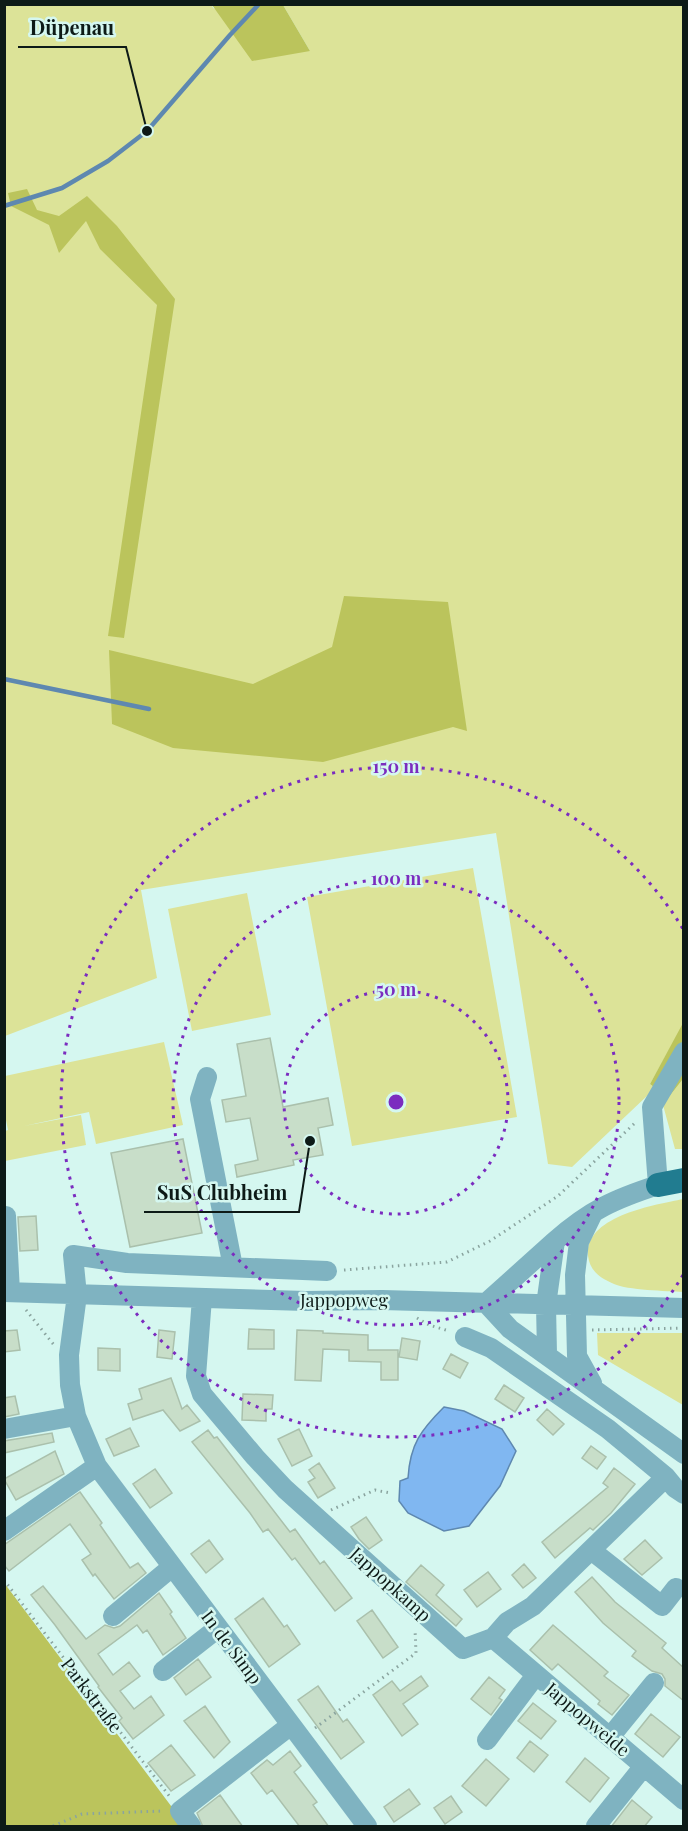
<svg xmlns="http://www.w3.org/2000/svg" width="688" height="1831" viewBox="0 0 688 1831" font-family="'Playfair Display',serif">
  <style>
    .green { fill: #dce398 }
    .forest { fill: #bbc45c }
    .water { fill: #80b7f1; stroke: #5e88b0; stroke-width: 1.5 }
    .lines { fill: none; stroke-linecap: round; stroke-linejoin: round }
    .stream { stroke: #5e88b0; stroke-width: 4.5 }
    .building { fill: #c8dec9; stroke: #aac0ac; stroke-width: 1.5 }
    .path { stroke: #8aa49f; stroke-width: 3; stroke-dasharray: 1.5 4.5; stroke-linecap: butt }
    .minor { stroke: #7fb3c1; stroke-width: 20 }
    .major { stroke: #217c90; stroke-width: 24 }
    .ring { fill: none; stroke: #7b2cbf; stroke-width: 3; stroke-dasharray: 3 6 }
    .labels { text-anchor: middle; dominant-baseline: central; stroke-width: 5; stroke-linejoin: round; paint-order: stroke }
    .street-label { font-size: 18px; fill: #0d1a17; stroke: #d5f7f0 }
    .centre { fill: #7b2cbf; stroke: #d5f7f0; stroke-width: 3 }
    .ring-label { font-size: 18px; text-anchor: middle; font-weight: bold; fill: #7b2cbf; stroke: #d5f7f0; stroke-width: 5; stroke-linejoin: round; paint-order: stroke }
    .leader { fill: none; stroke: #0d1a17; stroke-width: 2 }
    .callout-dot { fill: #0d1a17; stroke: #d5f7f0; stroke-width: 2 }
    .callout-label { font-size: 20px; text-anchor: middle; font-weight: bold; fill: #0d1a17; stroke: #d5f7f0; stroke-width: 5; stroke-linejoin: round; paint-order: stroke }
  </style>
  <rect width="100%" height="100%" fill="#d5f7f0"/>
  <path class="green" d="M5,5h207l1,3 97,43 -27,-46h400l1,1018 -34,61 18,14 15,-19v70h-8l-12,-44 -15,-10 -76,72 -24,-3 -52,-331 -355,57 16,88 -152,58z
    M473,868l44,249 -165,29 -45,-249z
    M247,893l24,122 -79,16 -24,-122z
    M164,1042l19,83 -87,19 -7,-32 -65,14 57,-11 5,30 -81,16v-30l3,-1 -3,-15v-39z
    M683,1199v93c-16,-1 -56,-2 -69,-8 -14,-6 -24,-13 -26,-28 -4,-40 67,-51 95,-57z
    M597,1333h86v72l-85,-50z"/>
  <path class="forest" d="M212,5h71l27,46 -58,10z
    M27,189l10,21 22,6 28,-20 30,30 58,73 -51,339 -16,-2 49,-331 -57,-56 -14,-28 -27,32 -10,-28 -38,-19 -3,-13z
    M344,596l104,6 19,129 -14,-4 -130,35 -150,-14 -61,-24 -3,-74 144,34 79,-37z
    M683,1023v56l-15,19 -18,-14z
    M5,1584l181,242h-181z"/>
  <path class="water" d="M444,1407l20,4 38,18 14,22 -16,35 -31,40 -25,5 -36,-18 -9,-12 1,-20 8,-3c2,-34 13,-48 36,-71z"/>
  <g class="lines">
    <path class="stream" d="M4,206l58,-18 46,-27 39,-30 83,-96 29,-31
      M4,679l145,30"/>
  </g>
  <path class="building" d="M270,1038l13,69 45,-9 5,27 -15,3 5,27 -30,5 1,5 -57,12 -2,-12 23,-5 -8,-42 -24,4 -4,-22 24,-4 -9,-52z
    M183,1139l19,94 -72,14 -19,-94z
    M36,1216l2,34 -18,1 -2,-34z
    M249,1329l25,1v19h-26z
    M17,1330l3,20 -16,2v-21z
    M159,1330l16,2 -3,27 -15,-2z
    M297,1330l26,1v2l45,2v15h30v30h-17v-18l-32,-1v-11l-26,-1 -2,32 -26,-1z
    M402,1338l18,3 -3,19 -18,-3z
    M98,1348l22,1v22l-22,-1z
    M451,1354l17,9 -8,15 -17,-9z
    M171,1378l11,31 5,-4 13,16 -20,10 -17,-21 -30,10 -5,-16 14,-5 -3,-10z
    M504,1385l20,13 -9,14 -20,-13z
    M243,1394l30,1 -1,14h-6v12l-24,-1z
    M15,1396l4,18 -15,3v-19z
    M547,1409l17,15 -11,11 -16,-15z
    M130,1428l9,18 -25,10 -8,-17z
    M299,1429l13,27 -20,10 -14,-27z
    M208,1430l6,8 3,-1 73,95 5,-3 25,35 4,-3 28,37 -17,13 -40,-53 -3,2 -24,-31 -5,3 -13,-19 -58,-71z
    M52,1433l2,9 -50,11v-12z
    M591,1446l15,11 -9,12 -15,-11z
    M55,1451l9,23 -48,26 -12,-21z
    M319,1463l16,25 -17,10 -10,-16 7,-4 -6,-8z
    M614,1468l21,16 -24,29 -18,17 -3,-2 -35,30 -13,-16 66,-55 -5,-4z
    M155,1469l17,24 -22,15 -17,-24z
    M80,1492l22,31 -2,2 30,43 8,-5 8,10 -32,26 -19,-25 -2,2 -11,-16 9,-6 -21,-30 -61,47 -5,-6v-20z
    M366,1517l16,23 -13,9 -10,-10 -8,-12z
    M209,1540l14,19 -17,14 -15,-19z
    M645,1540l17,18 -20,17 -18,-16z
    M524,1564l12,14 -13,10 -11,-13z
    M421,1565l23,20 -8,10 26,24 -6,7 -50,-44z
    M488,1572l13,17 -24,18 -13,-17z
    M592,1577l23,25 51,41 -4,5 22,20v33l-19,-15v-7l-3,-5 -10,-3 -20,-15 4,-5 -33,-28 -28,-31z
    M43,1586l43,53 19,-14 9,3 6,-2 39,-33 13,19 -2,2 16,24 -23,17 -16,-25 -4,3 -6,-8 -39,29 15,21 16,-13 11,14 -20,15 14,18 17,-13 13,19 -31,24 -14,-18 3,-3 -24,-31 1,-1 -44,-61 -24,-30z
    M263,1598l21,29 3,-2 13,19 -31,23 -34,-48z
    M372,1610l26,37 -15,11 -26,-37z
    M553,1625l55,47 -4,4 25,19 -17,20 -14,-11 2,-3 -42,-37 -6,6 -22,-20z
    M198,1659l13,18 -25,18 -12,-17z
    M421,1676l7,10 -25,18 15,20 -16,12 -29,-41 19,-14 8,10z
    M489,1677l16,13 -6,8 3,2 -11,15 -20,-16z
    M318,1686l25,36 4,-3 17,23 -23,17 -43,-59z
    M533,1703l23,18 -15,18 -23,-18z
    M205,1706l25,36 -16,16 -30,-37z
    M651,1714l29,23 -17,20 -28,-23z
    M530,1741l18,14 -14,17 -17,-14z
    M171,1745l24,30 -24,16 -23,-28z
    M290,1751l11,15 -7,6 23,30 -4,3 16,22h-29l-28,-37 -5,4 -16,-21 16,-13 6,5z
    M585,1758l24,20 -19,24 -24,-20z
    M486,1759l23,20 -23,27 -24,-20z
    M409,1789l11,15 -26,18 -10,-15z
    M220,1795l23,32h-40l-6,-14z
    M451,1796l11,16 -17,12 -11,-16z
    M632,1800l20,17 -8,10h-33z"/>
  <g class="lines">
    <path class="path" d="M344,1270l103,-8 43,-21 68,-45 79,-75
      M26,1310l28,35
      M417,1318l12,7 20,6
      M592,1330l92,-2
      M331,1510l44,-20 15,3
      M4,1580l166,217
      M315,1728l101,-75 -1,-24
      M53,1826l29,-12 81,-3"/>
    <path class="minor" d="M207,1077l-7,22 33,168
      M6,1216l4,76
      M327,1271l-200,-8 -54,-8 4,40 -8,60 1,30 6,31 21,50 270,360
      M4,1292l302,9 76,-1 302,8
      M202,1298l-6,78 6,18 53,63 30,32 178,160 30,-11 14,-16 26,-16 133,-129
      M486,1303l24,26 174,125
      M486,1303l69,-62
      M465,1337l26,11 117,81 58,48 9,11 9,6
      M547,1354l-1,-49 9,-64c35,-31 60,-42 103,-56l-6,-78 32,-55
      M592,1383l-15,-27 -2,-81 4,-33 14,-29
      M4,1429l72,-13
      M4,1531l93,-65
      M591,1550l71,56 14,-18
      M113,1616l59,-49
      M493,1638l191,162
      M163,1671l55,-43
      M610,1737l44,-54
      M487,1740l49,-65
      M191,1826l-11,-15 111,-86
      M596,1826l48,-60"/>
    <path class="major" d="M658,1185l26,-5"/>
  </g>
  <g class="ring">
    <circle cx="396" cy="1102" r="112"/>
    <circle cx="396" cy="1102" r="223"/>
    <path d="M683 1275A335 335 0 1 1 683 929"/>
  </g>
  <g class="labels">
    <g class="street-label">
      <text x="344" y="1300">Jappopweg</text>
      <text transform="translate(391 1584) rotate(42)">Jappopkamp</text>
      <text transform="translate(232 1647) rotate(53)">In de Simp</text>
      <text transform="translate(92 1695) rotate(53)">Parkstraße</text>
      <text transform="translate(588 1719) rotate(40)">Jappopweide</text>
    </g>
  </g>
  <circle cx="396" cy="1102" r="9" class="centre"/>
  <g class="ring-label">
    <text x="396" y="773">150 m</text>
    <text x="396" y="885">100 m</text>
    <text x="396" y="996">50 m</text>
  </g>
  <path class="leader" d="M147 131L126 47H18M310 1141L299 1212H144"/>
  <g class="callout-dot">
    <circle cx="147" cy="131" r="6"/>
    <circle cx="310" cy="1141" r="6"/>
  </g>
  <g class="callout-label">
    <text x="72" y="35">Düpenau</text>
    <text x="222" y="1200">SuS Clubheim</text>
  </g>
  <rect width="688" height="1831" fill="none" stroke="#0d1a17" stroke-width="12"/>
</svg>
